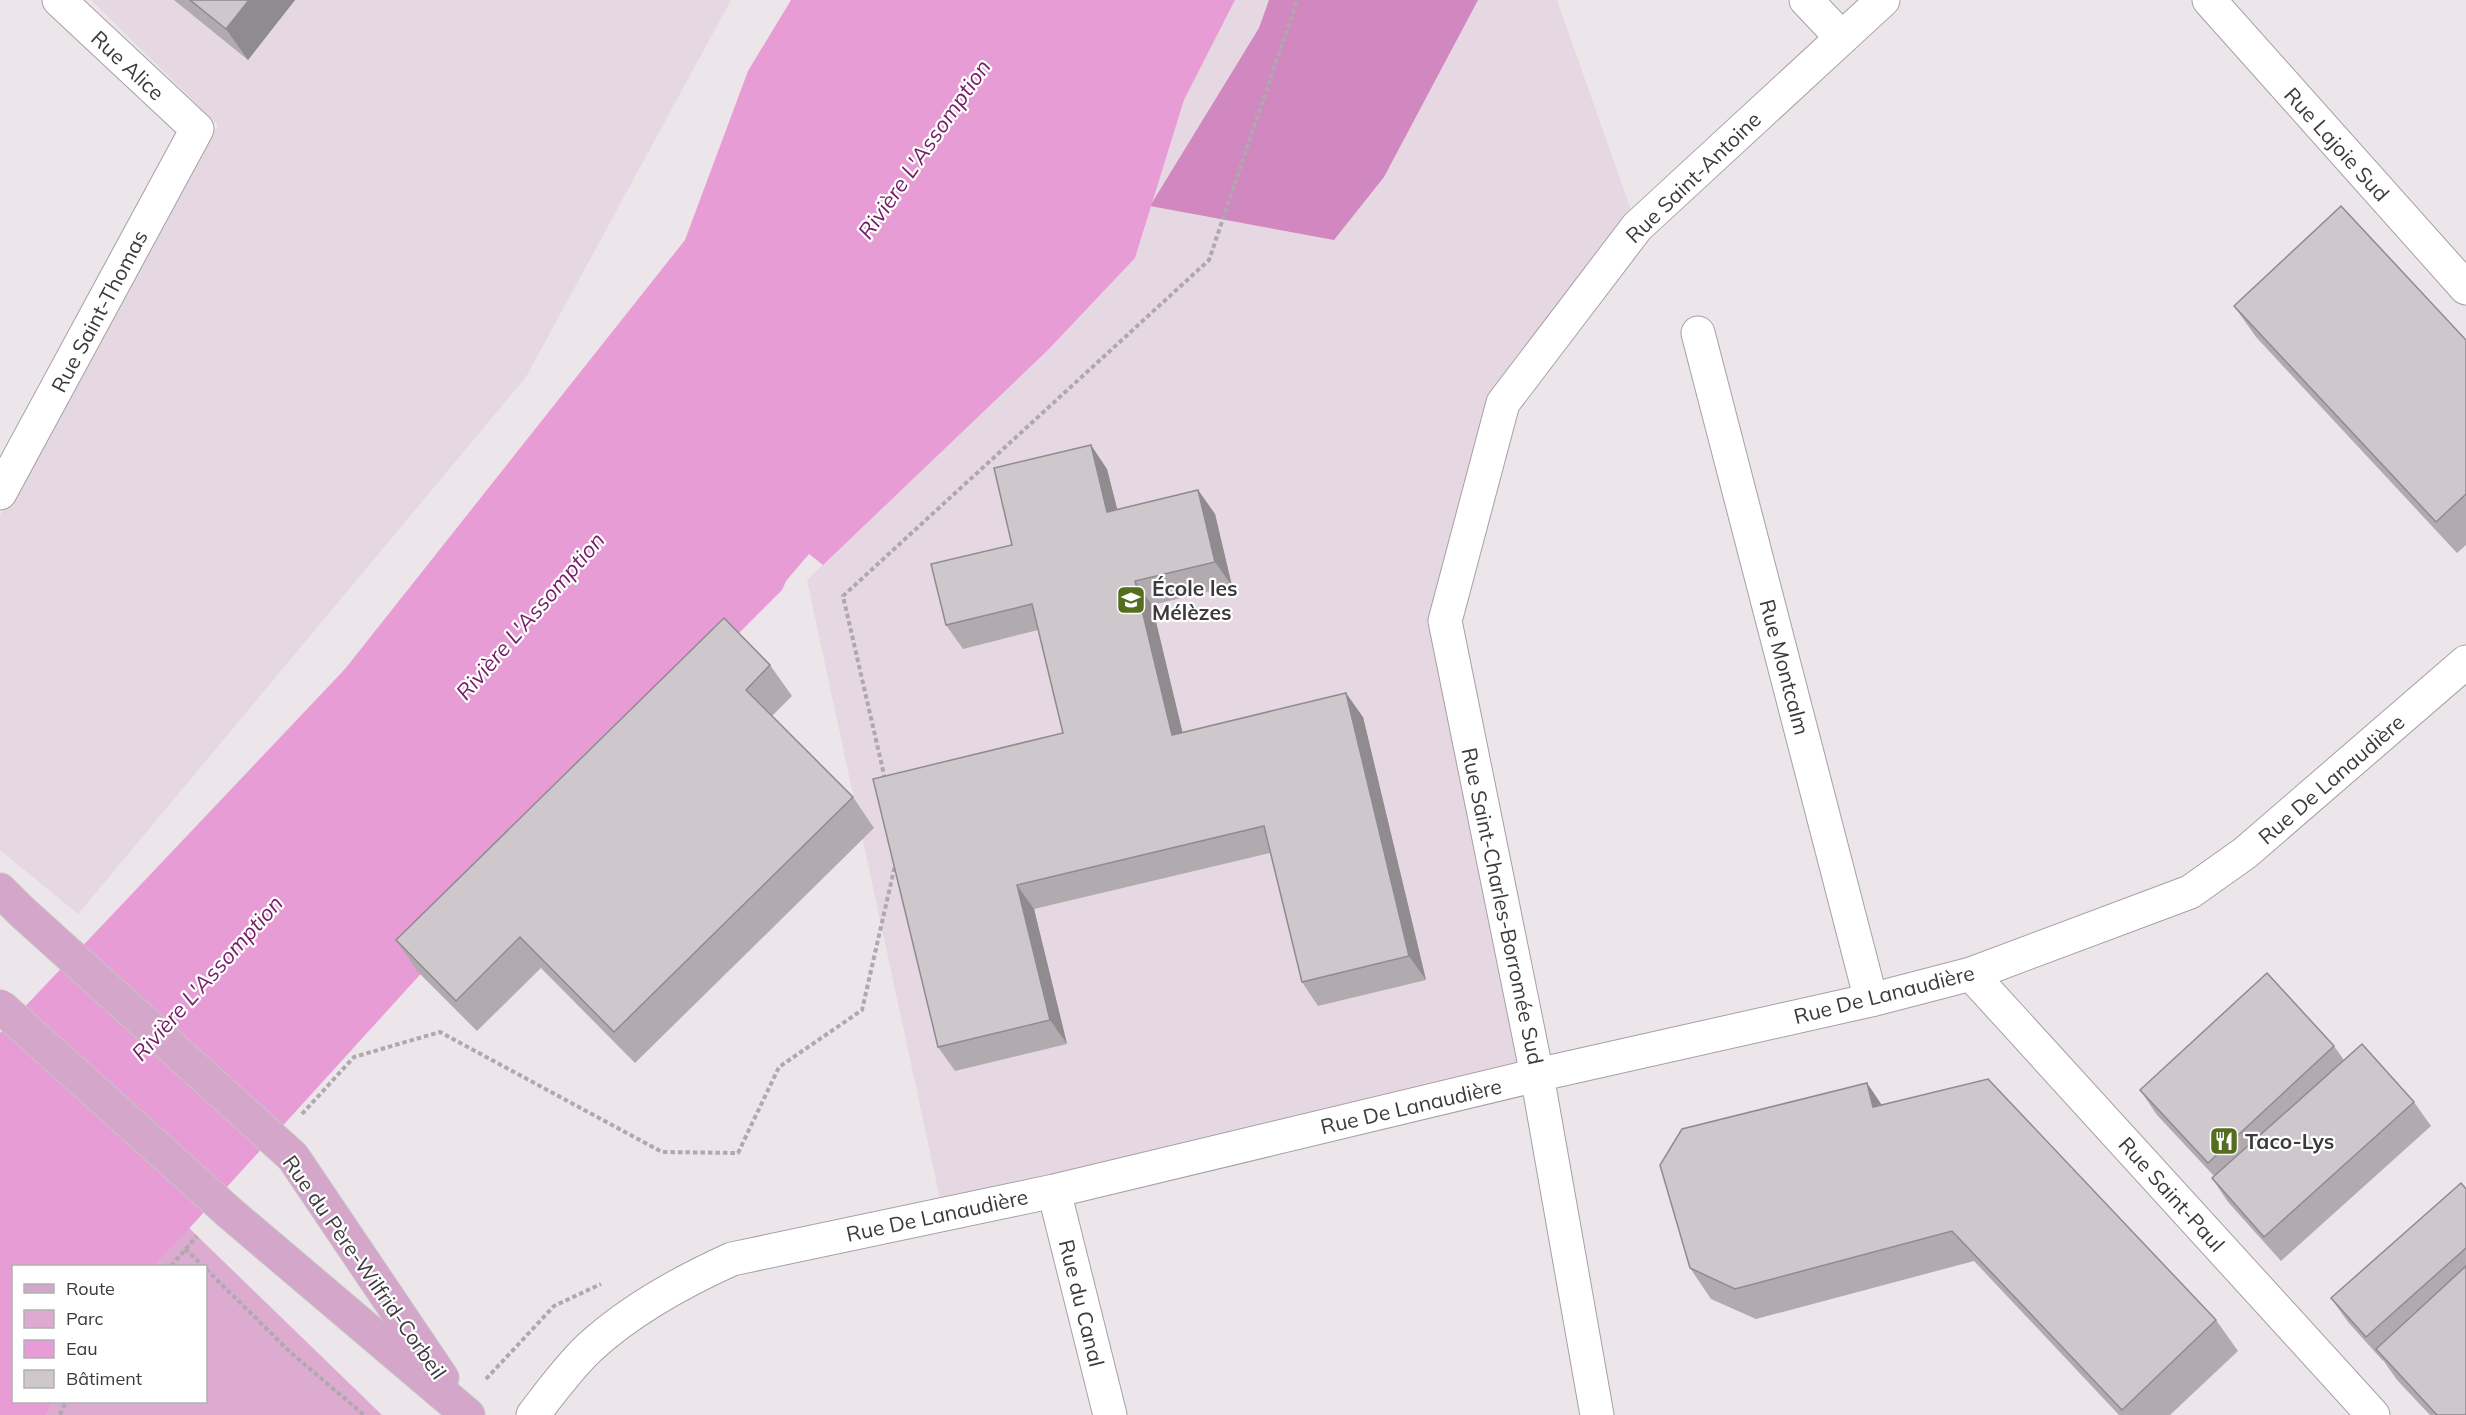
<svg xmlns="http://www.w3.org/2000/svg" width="2466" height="1415" viewBox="0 0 2466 1415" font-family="Mulish,sans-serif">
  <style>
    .built { fill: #e6d8e2 }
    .green { fill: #ddabd0 }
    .forest { fill: #d187bf }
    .water { fill: #e89cd6 }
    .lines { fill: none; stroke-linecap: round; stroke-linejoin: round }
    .minor-casing { stroke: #a6a0a5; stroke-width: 35 }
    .major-casing { stroke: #c4c4c4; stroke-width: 35 }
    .path { stroke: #aea9ad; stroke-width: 4; stroke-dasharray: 4.5 3; stroke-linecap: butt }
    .minor { stroke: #fff; stroke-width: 33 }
    .major { stroke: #d4a6ca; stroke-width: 33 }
    .major-bridge-casing { stroke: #c4c4c4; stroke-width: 35; stroke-linecap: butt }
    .major-bridge { stroke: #d4a6ca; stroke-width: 33 }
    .wall { fill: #b1abaf }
    .shaded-wall { fill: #908b8f }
    .building { fill: #cec7cc; stroke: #908b8f; stroke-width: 1.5 }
    .labels { text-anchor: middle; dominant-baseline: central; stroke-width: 4.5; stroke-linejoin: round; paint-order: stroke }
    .street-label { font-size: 21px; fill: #3c3a3c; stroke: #fff }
    .poi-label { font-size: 21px; font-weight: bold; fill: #3c3a3c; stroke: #fff; text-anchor: start }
    .water-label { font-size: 22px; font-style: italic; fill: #741d65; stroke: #fff }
  </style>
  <rect width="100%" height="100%" fill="#ece5ea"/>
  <path class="built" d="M91,0h640l-205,377 -448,537 -78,-64v-335l218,-390z
    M1235,0h322l80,227 -134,176 -58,218 92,454 -594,138 -136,-633 241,-230 87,-92 49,-158z"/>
  <path class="green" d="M189,1228l193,187h-335l5,-13h154v-136h-51z"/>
  <path class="forest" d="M1269,0h209l-94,177 -50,63 -184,-34 109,-178z"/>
  <path class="water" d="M791,0h444l-51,100 -49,158 -87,92 -225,215 -14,-11 -23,27 -4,9 -133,133 -494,543h-141v136h38l-5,13h-47v-382l345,-364 340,-429 63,-169z"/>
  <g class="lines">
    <g class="minor-casing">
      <path id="minor" d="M1806,0l35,37
        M2209,0l257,288
        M1698,333l173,667
        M0,493l197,-364 -138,-129
        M1971,974l402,441
        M1054,1191l56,224
        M533,1415c17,-22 35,-47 56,-67 41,-38 92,-66 143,-89l322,-68 483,-116 334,-75 100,-26 219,-82 55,-39 221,-191
        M1597,1415l-60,-340 -92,-454 58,-218 134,-176 246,-227"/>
    </g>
    <g class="major-casing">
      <path id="major" d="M0,890l20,20
        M293,1157l149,221
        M231,1214l237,201"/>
    </g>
    <path class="path" d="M885,779l-42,-183 366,-336 88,-260
      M302,1114l52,-57 86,-25 222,120 76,1 41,-86 83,-57 34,-149
      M185,1249l18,17
      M171,1266l26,-30
      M206,1269l83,82 75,64
      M486,1379l68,-73 47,-22
      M60,1415l6,-13"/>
    <use href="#minor" class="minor"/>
    <use href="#major" class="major"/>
    <g class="major-bridge-casing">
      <path id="major-bridge" d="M20,910l273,247
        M0,1006l231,208"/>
    </g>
    <use href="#major-bridge" class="major-bridge"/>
  </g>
  <path class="wall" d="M174,0h121l-47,60z
    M2234,306l232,34v205l-9,8 -201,-216z
    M1107,469l10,40 81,-19 17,24 17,72 -80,19 30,127 181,-15 63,263 -108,26 -16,-24 -32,-129 -236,56 33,135 -112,27 -17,-24 125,-314 -25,-103 -75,19 -17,-24z
    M770,665l22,31 -20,20 81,81 21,31 -239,235 -94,-95 -64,63 -60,-60 -21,-31z
    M2334,1046l10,14 70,42 17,24 -150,135 -53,-59 -16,-24 2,-2 -57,-61 -17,-25z
    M1882,1105l334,215 22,31 -68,64h-51l-145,-154 -218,58 -45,-20 -21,-31z
    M2466,1189v226h-36l-33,-35 -14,-20v1l-35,-39 -17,-24z"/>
  <path class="shaded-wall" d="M249,0h46l-47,60 -22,-31z
    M1091,445l16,24 17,67 -17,-24z
    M1198,490l17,24 17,72 -17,-24z
    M1135,581l17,24 37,154 -17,-24z
    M1346,693l17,24 63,263 -17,-24z
    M1017,885l17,24 33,135 -17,-24z
    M1867,1083l21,31 -15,-7z"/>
  <path class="building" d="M190,0h59l-23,29z
    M2341,206l125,134v154l-30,28 -202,-216z
    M1091,445l16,67 91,-22 17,72 -80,19 37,154 174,-42 63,263 -107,26 -38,-156 -247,59 33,135 -112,27 -65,-268 190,-46 -31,-129 -86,21 -15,-61 81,-19 -18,-77z
    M724,618l46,47 -24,25 107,107 -239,235 -94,-95 -64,64 -60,-61z
    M2267,973l67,73 -126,117 -68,-73z
    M2362,1044l52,58 -150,135 -52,-59z
    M1988,1079l228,241 -94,90 -170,-179 -217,58 -45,-21 -30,-103 22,-36 185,-46 6,24z
    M2461,1183l5,6v59l-100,89 -35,-39z
    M2466,1266v149h-29l-61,-66z"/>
  <defs>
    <g id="school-square" transform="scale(1.5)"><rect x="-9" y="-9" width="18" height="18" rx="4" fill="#546d1f" stroke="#fff"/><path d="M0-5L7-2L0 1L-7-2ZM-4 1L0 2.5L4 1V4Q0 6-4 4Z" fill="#fff"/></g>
    <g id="restaurant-square" transform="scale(1.5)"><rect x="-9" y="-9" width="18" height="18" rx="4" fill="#546d1f" stroke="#fff"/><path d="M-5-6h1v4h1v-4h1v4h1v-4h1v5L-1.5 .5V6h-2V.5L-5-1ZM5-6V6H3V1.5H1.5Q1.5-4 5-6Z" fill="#fff"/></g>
  </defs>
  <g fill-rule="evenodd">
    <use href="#school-square" x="1131" y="600"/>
    <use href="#restaurant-square" x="2224" y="1141"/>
  </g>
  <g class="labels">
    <g class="street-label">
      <text transform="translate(128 65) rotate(43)">Rue Alice</text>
      <text transform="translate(2337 144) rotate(48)">Rue Lajoie Sud</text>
      <text transform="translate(1693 177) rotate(-44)">Rue Saint-Antoine</text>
      <text transform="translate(99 311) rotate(-62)">Rue Saint-Thomas</text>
      <text transform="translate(1785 667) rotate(75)">Rue Montcalm</text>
      <text transform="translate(2331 779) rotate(-41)">Rue De Lanaudière</text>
      <text transform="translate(1503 906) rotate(78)">Rue Saint-Charles-Borromée Sud</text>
      <text transform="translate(1884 994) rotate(-14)">Rue De Lanaudière</text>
      <text transform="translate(1411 1106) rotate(-13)">Rue De Lanaudière</text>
      <text transform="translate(2172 1194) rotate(48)">Rue Saint-Paul</text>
      <text transform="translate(937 1215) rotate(-12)">Rue De Lanaudière</text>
      <text transform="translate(365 1267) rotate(55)">Rue du Père-Wilfrid-Corbeil</text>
      <text transform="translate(1082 1303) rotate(76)">Rue du Canal</text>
    </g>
    <g class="poi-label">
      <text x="1152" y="588">École les<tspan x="1152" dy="24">Mélèzes</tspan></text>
      <text x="2245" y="1141">Taco-Lys</text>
    </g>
    <g class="water-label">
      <text transform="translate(924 149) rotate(-55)">Rivière L'Assomption</text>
      <text transform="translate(530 616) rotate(-49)">Rivière L'Assomption</text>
      <text transform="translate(207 978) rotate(-48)">Rivière L'Assomption</text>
    </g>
  </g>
  <rect x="12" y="1265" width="195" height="138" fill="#ffffff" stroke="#b1b0b1" stroke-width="1.5"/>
  <rect x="24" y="1284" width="30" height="9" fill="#d4a6ca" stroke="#b1b0b1" stroke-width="1.5"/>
  <text x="66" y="1295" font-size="18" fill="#3c3a3c">Route</text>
  <rect x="24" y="1310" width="30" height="18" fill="#ddabd0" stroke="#b1b0b1" stroke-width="1.5"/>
  <text x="66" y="1325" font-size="18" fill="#3c3a3c">Parc</text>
  <rect x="24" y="1340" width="30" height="18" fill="#e89cd6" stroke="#b1b0b1" stroke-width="1.5"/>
  <text x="66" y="1355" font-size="18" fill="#3c3a3c">Eau</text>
  <rect x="24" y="1370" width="30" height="18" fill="#cec7cc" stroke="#b1b0b1" stroke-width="1.5"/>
  <text x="66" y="1385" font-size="18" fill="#3c3a3c">Bâtiment</text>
</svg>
